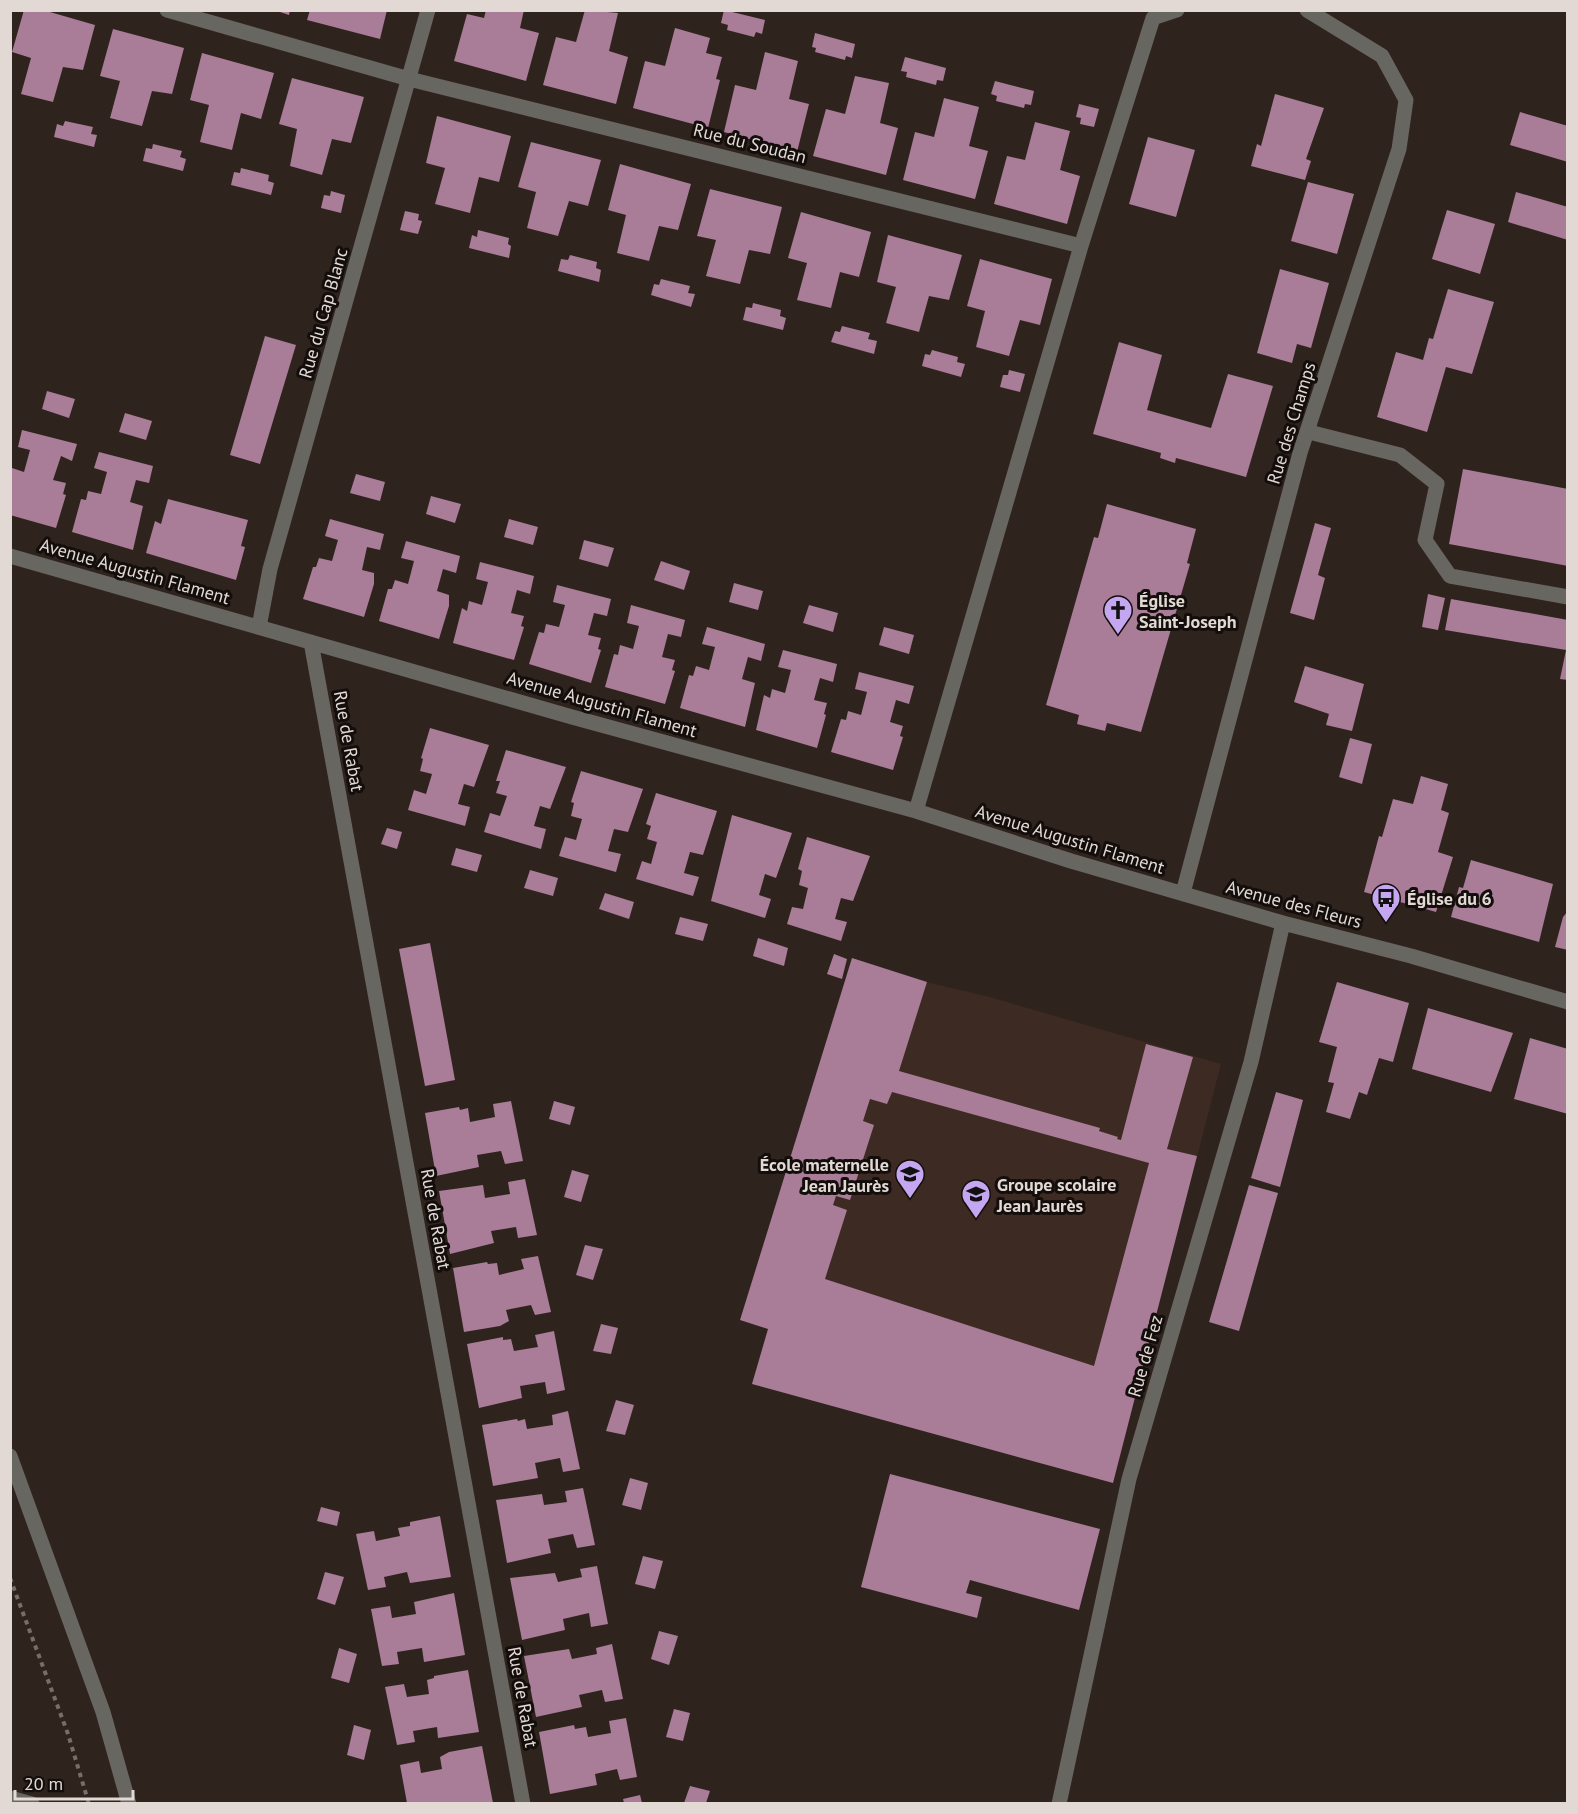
<svg xmlns="http://www.w3.org/2000/svg" width="1578" height="1814" viewBox="0 0 1578 1814" font-family="'PT Sans',sans-serif">
  <style>
    .built { fill: #3d2a22 }
    .building { fill: #a97c98; fill-rule: evenodd }
    .lines { fill: none; stroke-linecap: round; stroke-linejoin: round }
    .path { stroke: #786d68; stroke-width: 4; stroke-dasharray: 4.5 4.5; stroke-linecap: butt }
    .minor { stroke: #686660; stroke-width: 15 }
    .labels { text-anchor: middle; dominant-baseline: central; stroke-width: 6; stroke-linejoin: round; paint-order: stroke }
    .street-label { font-size: 18px; fill: #e2d9d5; stroke: #130e0b }
    .poi-label { font-size: 18px; font-weight: bold; fill: #e2d9d5; stroke: #130e0b; text-anchor: start }
  </style>
  <rect width="100%" height="100%" fill="#2f231d"/>
  <path class="built" d="M852,958l74,24 60,14 235,68 -108,419 -361,-99 16,-55 57,-281z"/>
  <path class="building" d="M24,10h19l52,15 -12,45 -20,-3 -10,35 -32,-8 10,-36 -19,-6z
    M274,10h16l-1,5z
    M310,10h77l-7,29 -73,-19z
    M486,10h38l-4,18 19,5 -13,48 -72,-20 13,-47 17,4z
    M585,10l33,3 -9,38 19,6 -12,47 -73,-19 13,-48 20,5z
    M724,10l41,10 -3,14 -6,-2 -2,5 -27,-7 1,-5 -7,-2z
    M675,28l35,10 -4,15 16,4 -6,22 4,1 -12,48 -75,-20 12,-47 20,5z
    M113,29l71,19 -12,46 -20,-3 -10,35 -32,-8 10,-37 -20,-5z
    M815,33l40,11 -3,14 -6,-2 -1,4 -30,-8 1,-4 -4,-1z
    M765,52l33,9 -9,38 20,5 -12,48 -73,-20 11,-47 21,5z
    M202,53l72,20 -13,46 -20,-6 -9,37 -32,-8 9,-37 -19,-5z
    M905,57l41,11 -3,13 -6,-1 -1,5 -30,-8 1,-5 -6,-1z
    M855,76l34,7 -9,40 18,5 -12,47 -73,-19 13,-47 19,5z
    M292,78l72,19 -13,46 -19,-4 -10,36 -32,-9 7,-37 -18,-5z
    M995,81l39,10 -3,14 -6,-1 -1,4 -28,-7 1,-5 -6,-2z
    M1275,94l49,14 -18,51 5,2 -6,19 -54,-14 6,-22 4,2z
    M944,98l35,9 -10,39 19,5 -13,48 -72,-19 12,-48 19,5z
    M1079,104l20,5 -5,18 -14,-3 1,-6 -5,-1z
    M1520,112l48,14v36l-58,-17z
    M437,116l74,20 -12,46 -20,-5 -9,36 -35,-9 10,-36 -19,-5z
    M65,121l28,6 -2,7 6,1 -3,12 -40,-10 3,-13 6,2z
    M1035,122l35,9 -10,39 20,6 -13,48 -73,-20 13,-48 18,4z
    M1148,137l47,13 -19,67 -47,-13z
    M531,142l70,18 -13,46 -19,-5 -11,35 -31,-8 9,-36 -18,-5z
    M153,144l29,7 -2,6 6,2 -3,12 -40,-10 3,-13 6,1z
    M620,164l71,20 -13,46 -19,-4 -10,35 -32,-8 9,-38 -18,-5z
    M241,168l28,7 -1,6 6,2 -3,12 -40,-10 3,-13 6,1z
    M1308,182l46,12 -17,60 -46,-13z
    M710,189l72,18 -12,47 -21,-4 -9,34 -34,-8 10,-36 -19,-4z
    M331,191l14,4 -4,18 -20,-5 3,-13 6,1z
    M1516,192l52,15v33l-60,-18z
    M1447,210l48,14 -15,50 -48,-15z
    M405,211l14,3 -1,6 4,1 -4,13 -18,-4z
    M801,212l70,20 -12,45 -19,-5 -9,36 -34,-8 10,-37 -19,-5z
    M478,230l31,8 -1,6 3,2 -2,12 -40,-10 3,-13 5,2z
    M888,235l74,20 -13,45 -20,-4 -10,36 -33,-9 10,-36 -19,-5z
    M570,255l27,7 -1,6 5,2 -2,12 -41,-11 3,-12 7,1z
    M980,259l72,20 -12,46 -20,-5 -11,36 -33,-9 9,-36 -18,-5z
    M1280,269l49,14 -18,65 -14,-4 -5,19 -35,-10z
    M661,279l29,7 -2,7 7,1 -4,13 -40,-12 3,-11 5,1z
    M1448,289l46,13 -22,72 -26,-7 -19,65 -50,-15 19,-65 27,8 6,-22 4,1z
    M753,303l28,7 -1,6 6,2 -3,12 -40,-10 3,-13 6,1z
    M842,326l28,7 -2,6 9,2 -3,13 -43,-12 4,-11 5,1z
    M265,336l31,9 -36,119 -30,-9z
    M1119,342l43,13 -15,55 64,18 17,-54 45,12 -27,91 -70,-19 -1,5 -15,-5 1,-5 -68,-19z
    M932,350l26,7 -1,5 8,2 -4,13 -39,-11 3,-12 5,1z
    M1009,370l16,4 -5,18 -20,-5 3,-12h5z
    M47,391l28,8 -6,19 -27,-9z
    M125,413l27,8 -6,19 -27,-8z
    M22,430l55,14 -5,17 -11,-5 -8,24 13,3 -3,11 3,1 -10,33 -46,-13v-42l2,-5 12,4 6,-22 -12,-3z
    M99,452l54,14 -4,17 -13,-3 -6,22 13,4 -10,44 -61,-18 9,-33 5,1 2,-9 13,3 6,-22 -13,-4z
    M1463,469l105,20v77l-119,-22z
    M356,474l29,8 -5,19 -30,-8z
    M431,496l30,8 -6,19 -29,-9z
    M168,499l80,21 -7,26 4,1 -9,33 -90,-27 9,-32 6,3z
    M1107,504l89,25 -9,34 3,1 -49,168 -34,-9 -2,8 -28,-7 2,-9 -33,-10 48,-168 4,1z
    M330,519l54,15 -4,16 -13,-3 -5,23 12,3v11l-10,33 -61,-18 10,-32h3l3,-9 13,3 6,-21 -13,-4z
    M509,519l29,8 -5,18 -29,-8z
    M1315,523l16,5 -13,47 7,3 -11,42 -24,-7z
    M584,540l30,8 -6,19 -29,-8z
    M406,541l54,15 -4,17 -13,-4 -6,22 12,4v11l-10,33 -60,-18 9,-32h4l3,-9 13,4 6,-23 -13,-3z
    M661,561l29,10 -6,19 -30,-10z
    M480,562l54,14 -4,18 -13,-4 -6,23 13,3 -3,10 3,1 -10,33 -61,-17 9,-35 5,3 2,-10 13,4 6,-23 -12,-3z
    M734,583l29,8 -5,19 -29,-8z
    M557,585l54,14 -4,17 -13,-3 -6,22 13,3 -3,11 3,1 -10,33 -62,-19 10,-32 5,1 2,-9 13,3 6,-22 -12,-3z
    M1428,594l17,4 -7,32 -16,-3z
    M1451,599l117,21v60l-8,-1 6,-29 -121,-20z
    M631,605l54,15 -4,17 -13,-3 -6,23 13,3 -3,10 3,1 -10,33 -60,-17 9,-33 4,1 2,-10 13,4 6,-23 -12,-3z
    M809,605l29,8 -5,19 -30,-9z
    M707,627l58,17 -4,17 -13,-4 -6,22 13,4 -10,44 -65,-19 9,-33 4,1 3,-10 13,4 6,-23 -13,-3z
    M884,627l30,8 -5,19 -30,-9z
    M783,650l54,14 -4,18 -13,-4 -6,22 13,3 -3,11 2,1 -9,33 -61,-18 8,-35 6,3 2,-9 13,4 6,-23 -13,-3z
    M1305,666l59,18 -12,47 -26,-6 3,-11 -35,-12z
    M859,672l55,14 -5,18 -13,-4 -6,22 13,4 -3,10 3,1 -10,33 -62,-18 10,-33 5,1 2,-9 13,4 6,-23 -12,-3z
    M430,728l59,17 -15,42 -10,-3 -6,20 12,3 -5,19 -57,-16 6,-20 12,4 6,-20 -12,-3 3,-12 -2,-1z
    M1350,738l22,6 -10,40 -23,-7z
    M506,750l60,17 -16,42 -10,-3 -6,20 12,3 -5,20 -57,-17 6,-19 10,3 7,-20 -11,-3 4,-12h-4z
    M581,771l62,18 -15,43 -14,-3 -6,22 13,3 -5,18 -57,-16 6,-19 11,3 6,-21 -11,-3 3,-13 -3,-1z
    M1421,776l27,8 -7,26 8,3 -11,39 15,5 -17,55 -72,-20 15,-56 3,1 11,-38 20,5z
    M656,793l61,18 -14,44 -13,-3 -6,21 15,4 -6,19 -57,-17 6,-18 9,3 6,-22 -10,-3 4,-13 -5,-2z
    M732,815l60,18 -16,45 -11,-4 -6,21 12,4 -6,19 -54,-17z
    M387,828l15,4 -5,17 -16,-5z
    M807,837l63,19 -17,45 -12,-3 -6,21 12,3 -6,19 -54,-17 5,-17 11,2 5,-21 -9,-3 3,-14 -4,-2z
    M456,848l26,7 -5,17 -26,-7z
    M1471,860l82,24 -14,58 -88,-25 8,-30 4,1z
    M530,870l28,8 -5,18 -29,-8z
    M605,893l29,9 -5,17 -30,-10z
    M1568,911v39l-13,-3 8,-30z
    M680,917l28,7 -5,17 -28,-7z
    M758,938l30,10 -4,18 -31,-10z
    M430,943l25,137 -30,6 -26,-137z
    M834,954l13,5 -5,20 -15,-5z
    M852,958l75,24 -28,89 201,57 -1,3 19,6 -1,2 4,1 25,-96 47,13 -26,92 30,7 -84,327 -361,-99 16,-55 -28,-9zM892,1092l257,71 -55,203 -269,-87 22,-69 -14,-5 3,-9 14,4 24,-75 -11,-4 7,-22 17,5z
    M1337,982l72,21 -16,59 -14,-4 -12,37 -8,-3 -9,27 -24,-7 8,-29 -6,-1 9,-35 -18,-5z
    M1428,1008l85,25 -22,59 -79,-23z
    M1530,1038l38,11v65l-54,-15z
    M1276,1092l27,8 -23,87 -29,-9z
    M511,1101l12,60 -18,3 -4,-13 -24,4 2,12 -43,9 -11,-63 34,-6 1,3 8,-2 2,14 25,-5 -2,-13z
    M554,1101l21,6 -5,18 -21,-6z
    M572,1170l17,5 -8,27 -17,-5z
    M525,1179l12,56 -19,3 -2,-11 -25,4 3,12 -44,11 -11,-63 44,-6 2,13 25,-4 -2,-12z
    M1249,1185l29,8 -39,138 -30,-9z
    M585,1245l18,4 -10,31 -17,-5z
    M538,1256l13,56 -16,3 -4,-10 -25,5 3,11 -9,5 -36,6 -11,-64 34,-6 1,2 9,-1 2,12 25,-6 -3,-10z
    M601,1324l17,4 -7,26 -18,-3z
    M554,1331l11,59 -18,4 -2,-12 -25,4 2,12 -43,10 -12,-64 36,-7v3l8,-1 3,12 24,-4 -3,-12z
    M616,1400l18,5 -9,30 -19,-4z
    M568,1411l12,58 -17,3 -3,-14 -25,5 3,15 -45,8 -11,-61 35,-6 1,2 7,-2 2,10 26,-4 -1,-10z
    M890,1474l210,55 -21,81 -109,-30 -4,13 16,4 -5,21 -116,-31z
    M630,1478l18,5 -7,27 -19,-5z
    M583,1488l12,57 -18,3 -4,-14 -25,5 3,14 -44,10 -11,-63 46,-6 2,11 23,-3 -2,-11z
    M321,1507l19,5 -3,14 -20,-5z
    M440,1516l11,61 -41,6 -3,-11 -23,5 2,10 -18,3 -12,-56 18,-3 2,10 24,-5 -2,-8 12,-2v-4z
    M643,1556l20,5 -8,28 -20,-5z
    M597,1566l11,58 -17,3 -2,-14 -26,6 2,11 -43,10 -12,-62 45,-5 3,9 24,-5 -2,-8z
    M325,1572l19,5 -9,28 -18,-6z
    M454,1593l11,62 -41,7 -2,-14 -25,4 2,12 -17,2 -11,-57 19,-3 2,12 24,-4 -2,-12z
    M659,1631l19,5 -9,29 -18,-6z
    M612,1644l11,55 -18,3 -3,-12 -23,5 3,12 -46,10 -12,-61 45,-7 3,10 25,-5 -1,-6z
    M339,1648l18,6 -8,29 -18,-5z
    M468,1670l11,62 -41,6 -1,-11 -24,4 2,11 -18,3 -12,-58 19,-3 3,13 22,-3 -2,-14 7,-2v-2z
    M674,1709l16,4 -7,28 -17,-4z
    M626,1718l11,59 -17,3 -3,-11 -22,5 2,11 -47,9 -11,-62 35,-7 1,4 11,-2 2,10 23,-4 -2,-12z
    M354,1725l17,5 -7,30 -17,-5z
    M482,1746l11,57h-86l-7,-38 19,-4 2,12 21,-4 -2,-12 9,-5z
    M690,1786l20,5 -4,12h-22z
    M640,1795l2,8h-18l-1,-4z"/>
  <g class="lines">
    <path class="path" d="M10,1578l58,156 21,70"/>
    <path class="minor" d="M167,10l242,69 672,167
      M1309,432l91,23 37,29 -12,56 25,36 118,21
      M10,556l562,161 344,94 155,50 212,62 128,33 157,46
      M259,627l11,-58 158,-559
      M311,642l212,1162
      M916,811l165,-565 72,-228 24,-8
      M1183,893l117,-440 99,-304 7,-49 -24,-44 -75,-46
      M10,1456l93,256 26,92
      M10,1798l22,6
      M1059,1804l70,-325 122,-417 32,-139"/>
  </g>
  <defs>
    <g id="church-pin" transform="scale(1.5)"><path d="M0 17L-7.5 6A9.5 9.5 0 1 1 7.5 6Z" fill="#c5a7f1" stroke="#130e0b"/><path d="M-1.2-6h2.4v3.5h3.3v2.4h-3.3V6h-2.4V-.1h-3.3v-2.4h3.3Z" fill="#111"/></g>
    <g id="bus-pin" transform="scale(1.5)"><path d="M0 17L-7.5 6A9.5 9.5 0 1 1 7.5 6Z" fill="#c5a7f1" stroke="#130e0b"/><path d="M-5-6H5V4H4V6H2V4H-2V6H-4V4H-5ZM-3.5-4V0h7V-4ZM-3.5 1.2v1.5H-2V1.2ZM2 1.2v1.5H3.5V1.2Z" fill="#111"/></g>
    <g id="school-pin" transform="scale(1.5)"><path d="M0 17L-7.5 6A9.5 9.5 0 1 1 7.5 6Z" fill="#c5a7f1" stroke="#130e0b"/><path d="M0-5L7-2L0 1L-7-2ZM-4 1L0 2.5L4 1V4Q0 6-4 4Z" fill="#111"/></g>
  </defs>
  <g fill-rule="evenodd">
    <use href="#church-pin" x="1118" y="610"/>
    <use href="#bus-pin" x="1386" y="898"/>
    <use href="#school-pin" x="910" y="1174"/>
    <use href="#school-pin" x="976" y="1194"/>
  </g>
  <g class="labels">
    <g class="street-label">
      <text transform="translate(750 143) rotate(14)">Rue du Soudan</text>
      <text transform="translate(323 313) rotate(-74)">Rue du Cap Blanc</text>
      <text transform="translate(1291 423) rotate(-73)">Rue des Champs</text>
      <text transform="translate(135 571) rotate(16)">Avenue Augustin Flament</text>
      <text transform="translate(602 704) rotate(16)">Avenue Augustin Flament</text>
      <text transform="translate(349 741) rotate(80)">Rue de Rabat</text>
      <text transform="translate(1070 839) rotate(17)">Avenue Augustin Flament</text>
      <text transform="translate(1294 904) rotate(15)">Avenue des Fleurs</text>
      <text transform="translate(436 1219) rotate(80)">Rue de Rabat</text>
      <text transform="translate(1145 1356) rotate(-74)">Rue de Fez</text>
      <text transform="translate(523 1697) rotate(80)">Rue de Rabat</text>
    </g>
    <g class="poi-label">
      <text x="1139" y="600">Église<tspan x="1139" dy="21">Saint-Joseph</tspan></text>
      <text x="1407" y="898">Église du 6</text>
      <text x="889" y="1164" text-anchor="end">École maternelle<tspan x="889" dy="21">Jean Jaurès</tspan></text>
      <text x="997" y="1184">Groupe scolaire<tspan x="997" dy="21">Jean Jaurès</tspan></text>
    </g>
  </g>
  <rect width="1578" height="1814" fill="none" stroke="#e2d9d5" stroke-width="24"/>
  <path d="M15 1790v9h118v-9" fill="none" stroke="#e2d9d5" stroke-width="3"/>
  <text x="24" y="1790" font-size="18" fill="#e2d9d5" stroke="#130e0b" stroke-width="4.5" paint-order="stroke">20 m</text>
</svg>
